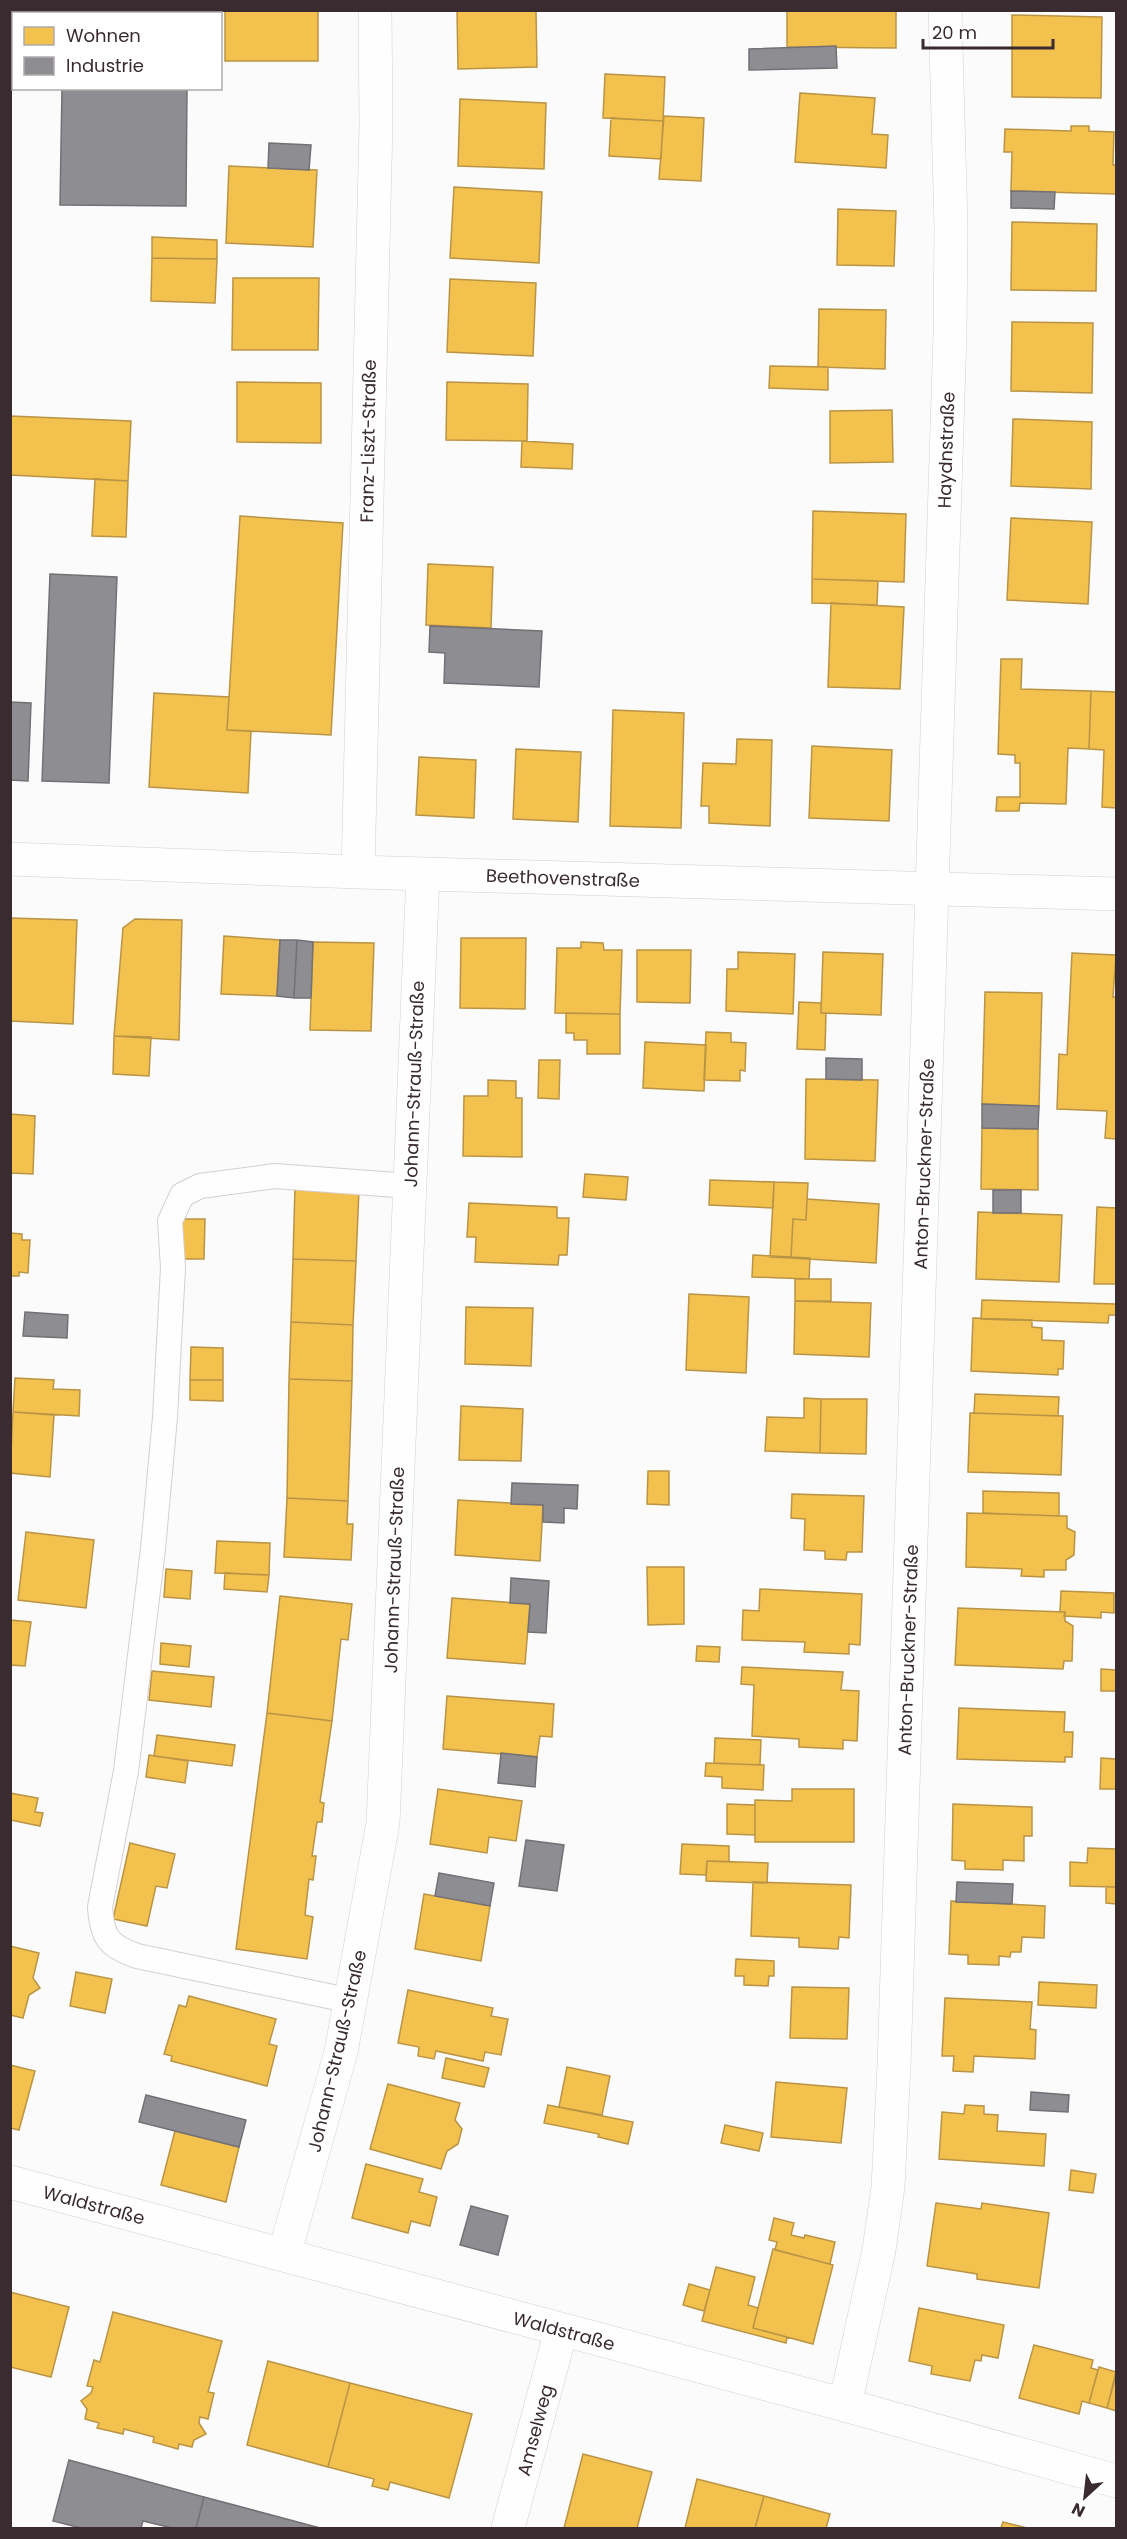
<svg xmlns="http://www.w3.org/2000/svg" width="1127" height="2539" viewBox="0 0 1127 2539" font-family="Poppins,sans-serif">
  <style>
    .homes { fill: #f2c14e; stroke: #ba9445; stroke-width: 1.5 }
    .industry { fill: #8d8d92; stroke: #747075; stroke-width: 1.5 }
    .lines { fill: none; stroke-linecap: round; stroke-linejoin: round }
    .service-casing { stroke: #d6ced1; stroke-width: 26 }
    .minor-casing { stroke: #d6ced1; stroke-width: 34 }
    .service { stroke: #fefefe; stroke-width: 24 }
    .minor { stroke: #fefefe; stroke-width: 33 }
    .labels { text-anchor: middle; dominant-baseline: central; stroke-width: 6; stroke-linejoin: round; paint-order: stroke }
    .street-label { font-size: 18px; fill: #392b30; stroke: #fff }
  </style>
  <rect width="100%" height="100%" fill="#fbfbfb"/>
  <path class="homes" d="M225,10h93v51h-93z
    M457,10h79l1,57 -79,2z
    M787,10h109v38l-109,-1z
    M1012,15l90,2 -1,81 -89,-1z
    M605,74l60,3 -2,44 -60,-3z
    M800,93l75,5 -3,36 16,1 -2,33 -91,-6z
    M460,99l86,4 -2,66 -86,-3z
    M664,116l40,2 -3,63 -42,-2z
    M611,118l52,3 -2,38 -52,-3z
    M1071,126h18v5l25,1 -1,33h3v29l-105,-3 1,-39h-8l1,-23 66,2z
    M229,166l88,4 -4,77 -87,-4z
    M454,187l88,5 -3,71 -89,-5z
    M838,209l58,2 -2,55 -57,-1z
    M1012,222l85,2 -1,67 -85,-1z
    M152,237l65,3v19l-65,-1z
    M152,258l65,1 -2,44 -64,-2z
    M233,278h86l-1,72h-86z
    M450,279l86,4 -3,73 -86,-4z
    M819,309l67,1 -1,59 -67,-2z
    M1012,322l81,1 -1,70 -81,-2z
    M770,366l58,1v23l-59,-2z
    M237,382l84,1v60l-84,-1z
    M447,382l81,2 -1,57 -81,-1z
    M892,410l1,52 -63,1v-52z
    M10,416l121,5 -3,60 -118,-6z
    M1013,419l79,3 -1,67 -80,-3z
    M522,441l51,3 -1,25 -51,-2z
    M95,479l33,2 -2,56 -34,-1z
    M813,511l93,3 -2,68 -92,-3z
    M240,516l103,7 -12,212 -104,-5z
    M1011,518l81,4 -4,82 -81,-4z
    M428,564l65,3 -2,61 -65,-3z
    M812,579l66,2 -1,24 -65,-2z
    M831,603l73,4 -4,82 -72,-2z
    M1001,659h21l-1,30 70,2 -2,58 -21,-1 -2,56 -46,-1 -1,8h-23l1,-14h23v-34h-5v-8l-17,-1z
    M1091,691l25,1v116l-14,-1 2,-57 -15,-1z
    M154,693l75,4 -2,33 24,1 -3,62 -99,-6z
    M613,710l71,3 -3,115 -71,-2z
    M737,739l35,1 -2,86 -61,-3v-17h-8l2,-43 33,1z
    M812,746l80,4 -3,71 -80,-3z
    M516,749l65,3 -3,70 -65,-3z
    M419,757l57,3 -2,58 -58,-3z
    M10,918l67,2 -4,104 -63,-3z
    M135,919l47,1 -3,120 -65,-4 9,-108z
    M224,936l56,4 -3,56 -56,-2z
    M461,938h65l-1,71 -65,-1z
    M313,942l61,1 -3,88 -61,-1z
    M581,942l22,1 1,7h18l-2,64 -65,-1 2,-65h24z
    M637,950h54l-1,53 -53,-1z
    M738,952l57,2 -2,60 -67,-3 1,-42h11z
    M823,952l60,2 -2,61 -60,-2z
    M1072,953l44,2 -3,42h3v142l-11,-1 2,-27 -50,-2 2,-55 8,1z
    M985,992l57,1 -3,113 -57,-2z
    M799,1002l22,1v10h5l-1,37 -28,-1z
    M566,1013l54,1v40h-33v-14h-13v-7h-8z
    M706,1032l25,1v9l15,1 -1,28 -5,-1v11l-36,-1z
    M114,1036l37,1 -2,39 -36,-2z
    M645,1042l61,3 -2,46 -61,-3z
    M539,1060h21l-1,39 -21,-1z
    M806,1079l72,1 -3,81 -70,-2z
    M488,1080l28,1v17h6v59l-59,-1 1,-60h24z
    M10,1114l25,2 -2,58 -23,-1z
    M982,1128l56,1v61l-57,-1z
    M585,1174l43,3 -2,23 -43,-3z
    M710,1180l64,2 -1,26 -64,-3z
    M774,1182l34,1 -2,37 -13,-1 -2,39 -21,-1z
    M295,1186l64,3 -3,72 -63,-2z
    M807,1199l72,5 -3,59 -85,-5 2,-39 13,1z
    M469,1203l88,4v11h12l-2,37h-8l-1,10 -83,-3 1,-25h-9z
    M1097,1207l19,1v76h-22z
    M978,1212l84,3 -3,67 -83,-3z
    M179,1219h26l-1,40h-26z
    M10,1233l12,1v6h8l-2,33 -9,-1v4h-9z
    M753,1255l57,3 -1,21 -57,-2z
    M293,1259l63,2 -3,64 -62,-3z
    M795,1279h36v22h-36z
    M689,1294l60,3 -3,76 -60,-3z
    M982,1300l134,4v11h-7l-1,8 -127,-4z
    M795,1301l76,2 -2,54 -75,-3z
    M466,1307l67,1 -2,58 -66,-2z
    M973,1318l59,2v7l10,1v12l22,1 -1,28h-5v6l-87,-4z
    M291,1322l62,3 -1,56 -63,-2z
    M191,1347l32,1v32h-33z
    M15,1378l39,2 -1,9 27,1 -1,26 -66,-4z
    M289,1379l63,2 -4,120 -61,-3z
    M190,1380h33v21l-33,-1z
    M975,1394l84,3 -1,19 -84,-3z
    M804,1398l17,1 -1,54 -55,-2 2,-34 37,1z
    M821,1399h46l-1,55 -46,-1z
    M461,1406l62,3 -2,52 -62,-1z
    M13,1412l41,3 -4,62 -40,-4z
    M970,1413l93,3 -2,59 -93,-3z
    M648,1471h21v34l-22,-1z
    M983,1491l76,2v23l-76,-3z
    M792,1494l72,2 -2,56h-15l-1,8 -21,-1v-8l-21,-1 1,-31 -14,-1z
    M287,1498l61,3 -1,23h6l-2,36 -67,-3z
    M458,1500l85,5 -3,56 -85,-6z
    M967,1513l100,3v12l8,4 -1,23 -8,5v10h-22v7l-23,-1 1,-7 -56,-2z
    M26,1532l68,8 -8,68 -68,-8z
    M217,1541l53,2 -1,32 -54,-2z
    M647,1567h37v57l-36,1z
    M166,1569l26,2 -2,28 -26,-2z
    M225,1573l44,2 -2,17 -43,-3z
    M760,1589l102,5 -2,51 -11,-1v10l-45,-2 1,-10 -63,-2 1,-30 16,1z
    M1061,1591l53,2v20l-13,-1v6l-37,-2 1,-4h-5z
    M280,1596l72,8 -4,36 -7,-1 -9,82 -65,-8z
    M452,1598l78,6 -5,60 -78,-6z
    M958,1608l107,4v9l8,5 -1,35h-8l-1,8 -108,-4z
    M10,1620l21,2 -6,44 -15,-1z
    M161,1643l30,3 -2,21 -29,-3z
    M697,1646l23,1 -1,15 -23,-1z
    M742,1667l101,5 -2,18 18,1 -2,50 -14,-1v9l-44,-2v-8l-47,-3 2,-51 -13,-1z
    M1101,1669l15,1v21h-15z
    M152,1671l62,6 -3,30 -62,-7z
    M447,1696l107,8 -2,33 -12,-1 -3,21 -94,-8z
    M959,1708l106,4 -1,20h9l-1,25h-7v5l-108,-3z
    M267,1713l65,8 -12,81 4,1 -2,19h-5l-5,34h4l-3,24 -4,-1 -4,36 8,2 -6,42 -71,-10z
    M157,1735l78,10 -3,21 -78,-10z
    M715,1738l46,2 -1,25 -46,-2z
    M149,1755l39,6 -3,22 -39,-6z
    M1101,1758l15,1v30h-16z
    M706,1763l58,2 -1,25 -41,-2v-11l-17,-1z
    M438,1789l84,12 -6,40 -27,-4 -2,16 -57,-9z
    M792,1789h62v53h-99v-42l37,1z
    M10,1793l28,5 -3,14 8,1 -3,13 -30,-6z
    M727,1804l28,1v30l-28,-1z
    M953,1804l79,3v29h-8v25l-21,-1v10l-38,-1v-8l-13,-1z
    M130,1843l45,11 -8,34 -11,-2 -9,40 -34,-7z
    M682,1844l47,2v16l-22,-1 -1,14 -26,-1z
    M1088,1848l28,1v38l-46,-1v-24l17,1z
    M707,1861l61,2 -1,20 -61,-2z
    M753,1882l98,3 -2,53 -10,-1 -1,12 -39,-2v-9l-48,-2z
    M1106,1887h10v17l-10,-1z
    M424,1894l66,12 -9,55 -66,-12z
    M951,1901l94,5 -1,32 -22,-1 -1,15h-10l-1,5 -11,-1v9l-31,-1v-9l-19,-1z
    M10,1946l29,7 -6,25 7,10 -11,7 -6,23 -13,-3z
    M736,1959l38,2v15h-5l-1,10 -24,-1v-9h-9z
    M76,1972l36,7 -7,34 -35,-7z
    M1039,1982l58,3 -1,23 -58,-3z
    M792,1987l57,1 -2,51 -57,-1z
    M408,1990l85,18 -2,8 17,3 -7,36 -16,-3 -2,9 -47,-10 -2,8 -16,-3 1,-9 -21,-4z
    M189,1996l87,23 -7,25 8,2 -10,40 -96,-25 1,-5 -8,-2 15,-49 7,2z
    M945,1998l87,4 -2,27 6,1 -1,29 -61,-3 -1,16 -20,-1 1,-15h-12z
    M446,2058l43,10 -5,19 -42,-9z
    M10,2065l25,6 -16,59 -9,-2z
    M567,2067l43,9 -8,39 -43,-8z
    M776,2082l71,6 -6,55 -70,-6z
    M388,2084l72,19 -5,17 7,9 -4,15 -11,7 -6,18 -71,-20z
    M548,2105l85,17 -5,22 -30,-7 1,-3 -55,-11z
    M965,2105l19,1v8l14,1 -1,16 49,3 -2,32 -105,-7 3,-47 22,2z
    M725,2125l38,8 -4,18 -38,-8z
    M175,2131l64,16 -13,55 -65,-17z
    M366,2164l57,15 -4,13 18,5 -7,29 -19,-5 -3,12 -56,-15z
    M1071,2170l25,4 -3,19 -24,-3z
    M936,2203l45,6 1,-6 67,10 -10,75 -62,-9v-5l-50,-8z
    M774,2218l20,5 -3,12 13,3 1,-3 30,7 -5,22 -55,-14 2,-8 -8,-2z
    M773,2249l60,16 -20,79 -60,-16z
    M716,2267l39,10 -7,28 10,3 -5,20 34,9 -1,6 -84,-22z
    M689,2284l21,6 -6,21 -21,-6z
    M10,2292l59,15 -18,70 -41,-10z
    M919,2308l85,17 -6,33 -16,-3 -1,6 -6,-1 -5,21 -39,-7 1,-8 -23,-5z
    M113,2312l109,29 -14,51 6,1 -6,26 -8,-2 -1,6 7,11 -12,6 -2,7 -13,-3 -1,5 -25,-7 1,-5 -30,-8 -1,5 -26,-6 2,-5 -14,-4 2,-10 -6,-8 10,-8 2,-6 -6,-1 7,-26 6,2z
    M1034,2345l59,15 -2,8 7,2 -9,33 -7,-2 -3,13 -60,-16z
    M268,2361l82,22 -22,84 -81,-22z
    M1099,2367l17,5 -9,36 -18,-5z
    M1116,2375v36l-9,-3z
    M350,2383l122,31 -23,84 -59,-16 -2,8 -16,-4 2,-7 -46,-12z
    M583,2454l69,18 -15,56h-73z
    M697,2479l67,17 -9,32h-70z
    M764,2496l66,18 -4,14h-71z
    M1003,2522l24,6h-26z"/>
  <path class="industry" d="M836,46l1,22 -88,2v-21z
    M62,88h125l-1,118 -126,-1z
    M269,143l42,2 -2,25 -41,-2z
    M1011,191l44,1 -1,17 -43,-1z
    M50,574l67,3 -8,206 -67,-2z
    M430,626l112,5 -3,56 -95,-4 1,-30 -16,-1z
    M10,702l21,1 -3,78 -18,-1z
    M280,940h17l-3,58 -17,-2z
    M297,940l16,2 -2,56h-17z
    M826,1058l36,1v21l-36,-1z
    M982,1104l57,2 -1,23 -56,-1z
    M993,1190h28v23h-28z
    M25,1312l43,3 -1,23 -44,-2z
    M512,1483l66,2 -1,24 -13,-1v15l-21,-1v-17l-32,-1z
    M511,1578l38,3 -3,52 -18,-1 2,-28 -20,-1z
    M501,1753l36,4 -2,30 -37,-4z
    M526,1840l38,5 -7,46 -38,-5z
    M439,1873l55,10 -4,23 -55,-10z
    M957,1882l56,2 -1,20 -56,-2z
    M1031,2092l38,3 -1,17 -38,-2z
    M146,2095l100,25 -7,27 -100,-25z
    M471,2206l37,10 -10,39 -38,-10z
    M69,2460l135,37 -8,31h-24l-29,-7 -2,7h-60l-28,-7z
    M204,2497l116,31h-124z"/>
  <g class="lines">
    <g class="service-casing">
      <path id="service" d="M352,2001l-215,-45c-29,-10 -35,-19 -37,-49l26,-136 27,-222 12,-132 8,-149 -3,-47 12,-26 18,-9 75,-10 135,10"/>
    </g>
    <g class="minor-casing">
      <path id="minor" d="M10,859l348,13 758,22
        M358,872l18,-749 -1,-113
        M10,2182l835,223 271,76
        M284,2255l57,-203 42,-229 40,-949
        M845,2405l34,-155 9,-63 6,-122 56,-1731 1,-107 -6,-217
        M508,2528l53,-197"/>
    </g>
    <use href="#service" class="service"/>
    <use href="#minor" class="minor"/>
  </g>
  <g class="labels">
    <g class="street-label">
      <text transform="translate(368 441) rotate(-89)">Franz-Liszt-Straße</text>
      <text transform="translate(946 450) rotate(-88)">Haydnstraße</text>
      <text transform="translate(563 878) rotate(2)">Beethovenstraße</text>
      <text transform="translate(414 1084) rotate(-88)">Johann-Strauß-Straße</text>
      <text transform="translate(924 1164) rotate(-88)">Anton-Bruckner-Straße</text>
      <text transform="translate(394 1570) rotate(-88)">Johann-Strauß-Straße</text>
      <text transform="translate(908 1650) rotate(-88)">Anton-Bruckner-Straße</text>
      <text transform="translate(337 2051) rotate(-77)">Johann-Strauß-Straße</text>
      <text transform="translate(94 2205) rotate(15)">Waldstraße</text>
      <text transform="translate(564 2331) rotate(15)">Waldstraße</text>
      <text transform="translate(535 2430) rotate(-75)">Amselweg</text>
    </g>
  </g>
  <rect width="1127" height="2539" fill="none" stroke="#392b30" stroke-width="24"/>
  <rect x="12" y="12" width="210" height="78" fill="#ffffff" stroke="#b0aaac" stroke-width="1.5"/>
  <rect x="24" y="27" width="30" height="18" fill="#f2c14e" stroke="#b0aaac" stroke-width="1.5"/>
  <text x="66" y="42" font-size="18" fill="#392b30">Wohnen</text>
  <rect x="24" y="57" width="30" height="18" fill="#8d8d92" stroke="#b0aaac" stroke-width="1.5"/>
  <text x="66" y="72" font-size="18" fill="#392b30">Industrie</text>
  <g transform="translate(1085 2497) rotate(207)" stroke="#ffffff" stroke-width="4.5" paint-order="stroke">
  <path d="M0-4.5L10 22L0 15L-10 22Z" fill="#392b30"/>
  <text y="-9" font-size="16" font-weight="bold" text-anchor="middle" fill="#392b30">N</text>
  </g>
  <path d="M923 39v9h130v-9" fill="none" stroke="#392b30" stroke-width="3"/>
  <text x="932" y="39" font-size="18" fill="#392b30" stroke="#ffffff" stroke-width="4.5" paint-order="stroke">20 m</text>
</svg>
